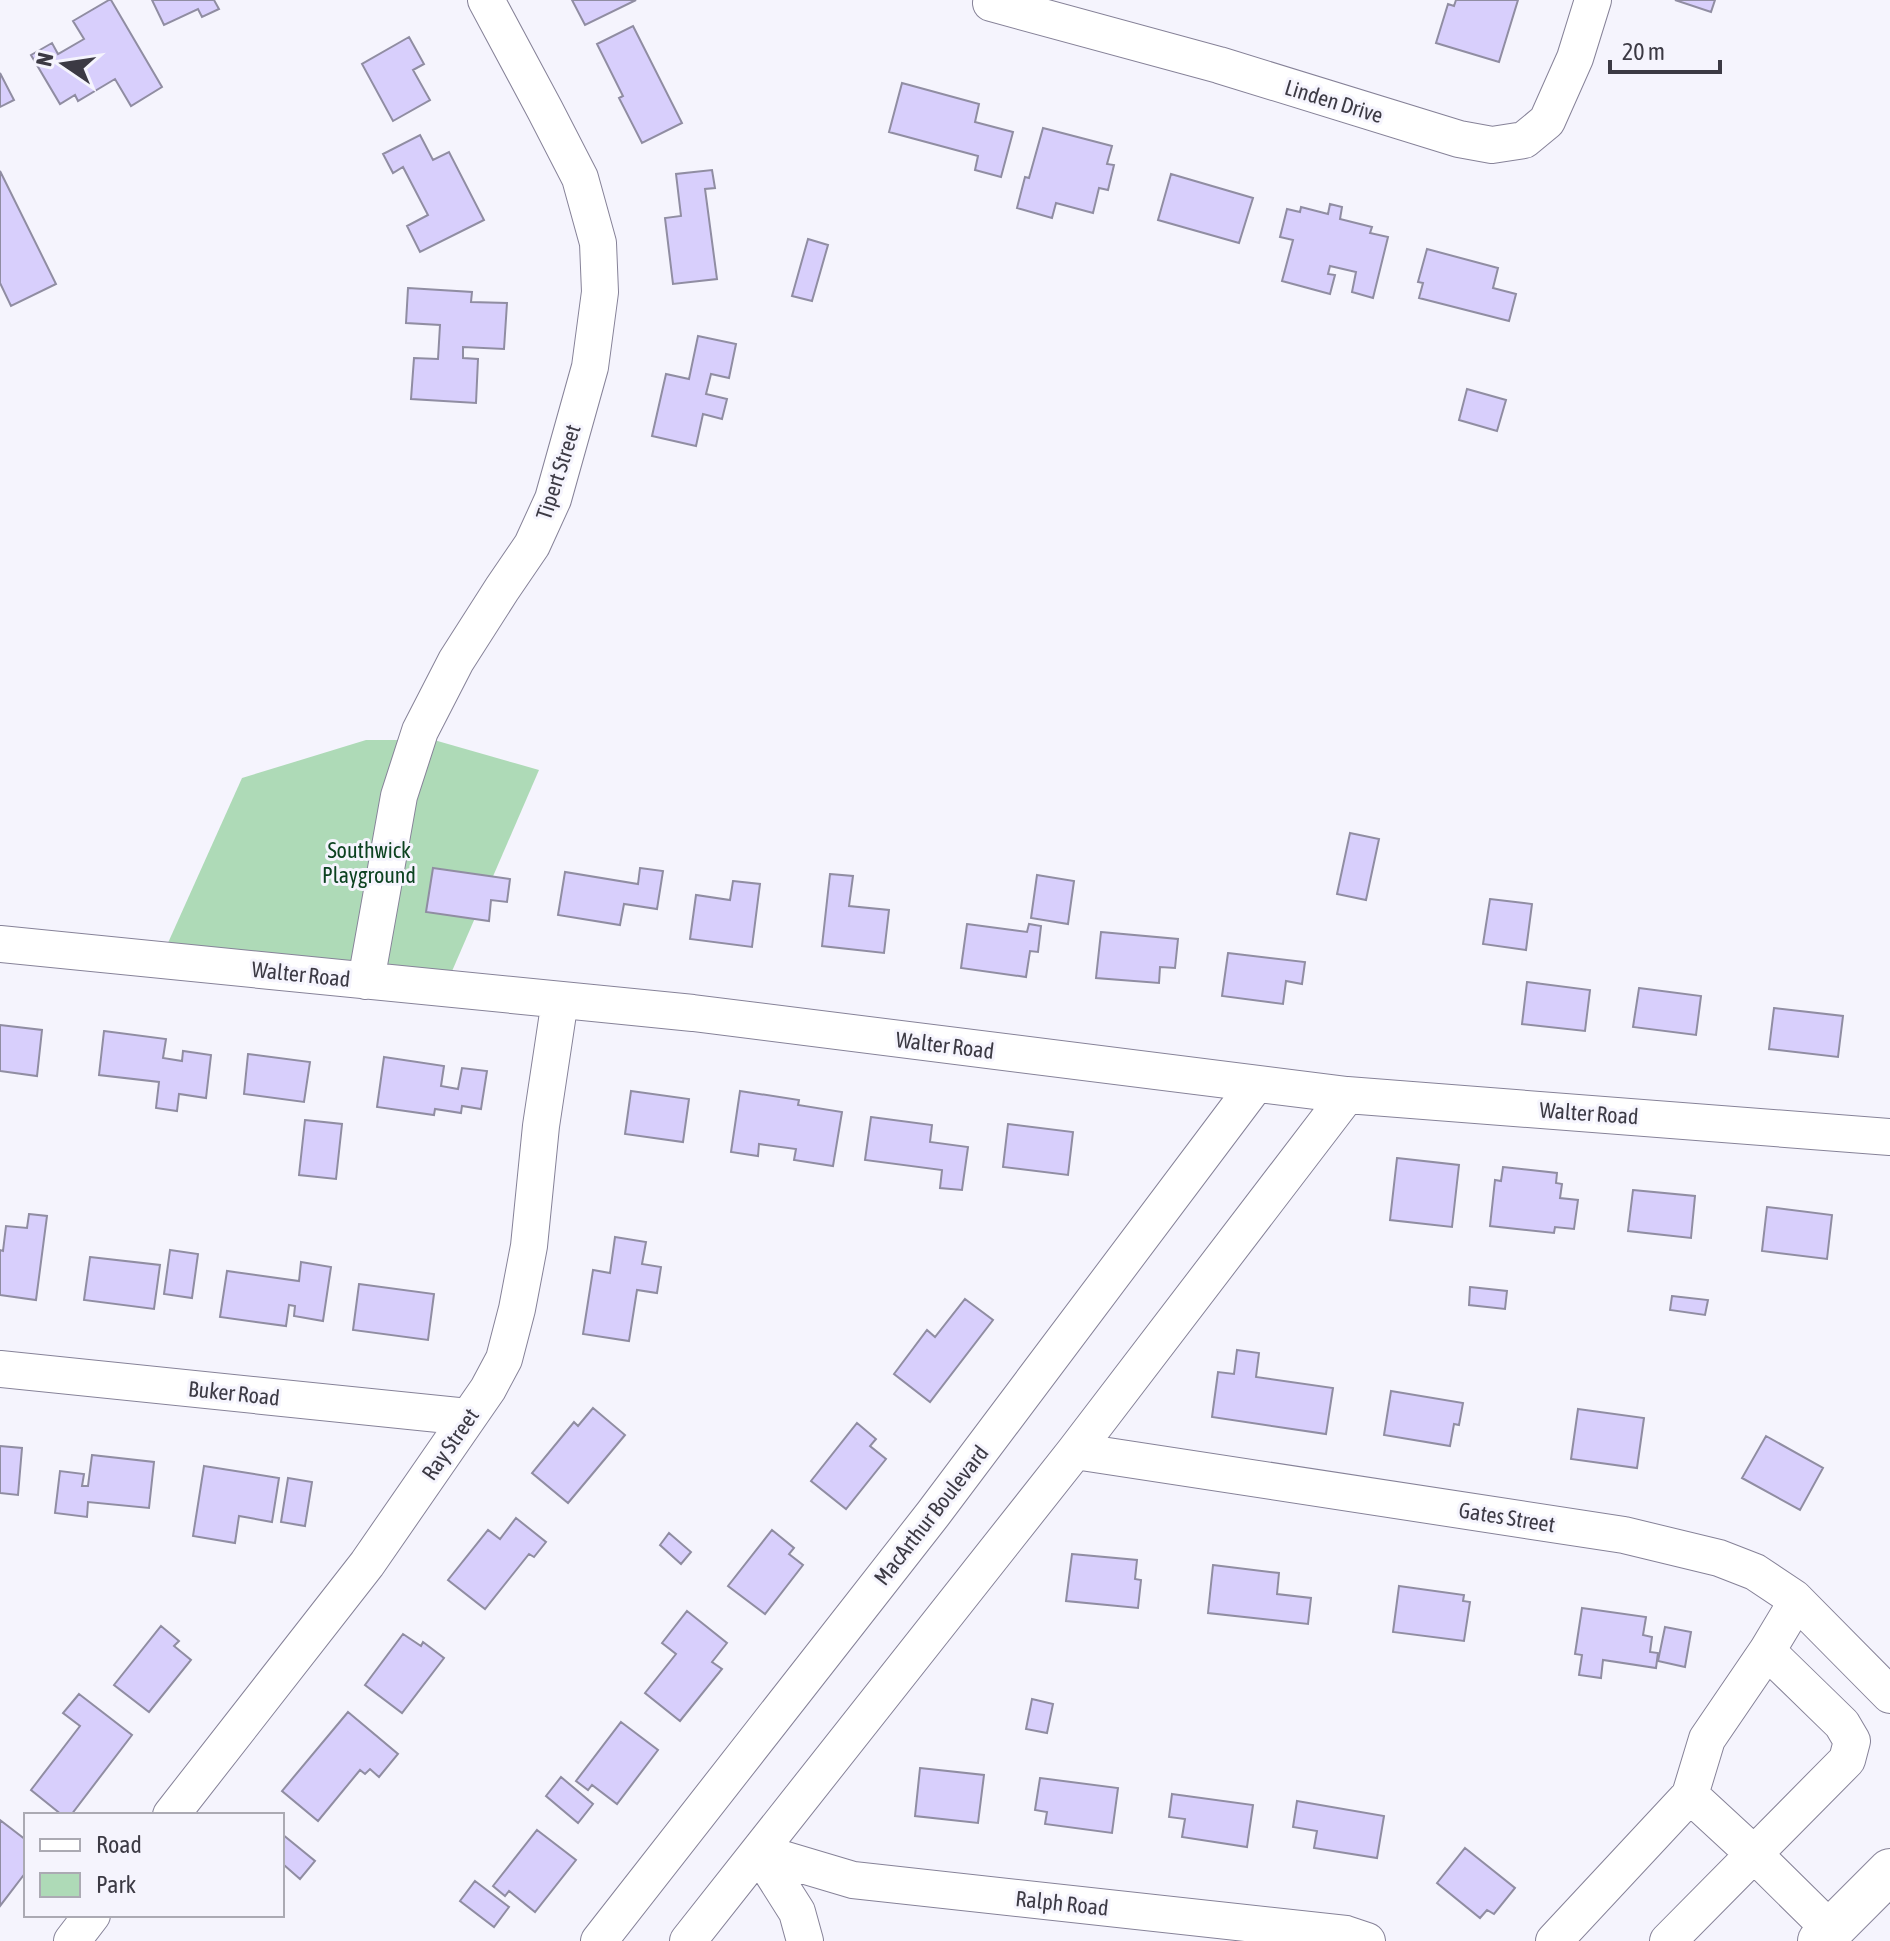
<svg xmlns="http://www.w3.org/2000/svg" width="1890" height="1941" viewBox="0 0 1890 1941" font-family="'Asap Condensed',sans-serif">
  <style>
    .green { fill: #aedab7 }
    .building { fill: #d8cffc; stroke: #908da2; stroke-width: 2 }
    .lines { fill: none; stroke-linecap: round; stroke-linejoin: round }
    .minor-casing { stroke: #868298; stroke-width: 38 }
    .highway-casing { stroke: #868298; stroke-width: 46 }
    .minor { stroke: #fff; stroke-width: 36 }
    .highway { stroke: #fff; stroke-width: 44 }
    .labels { text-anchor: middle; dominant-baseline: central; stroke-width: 6; stroke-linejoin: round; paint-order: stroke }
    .street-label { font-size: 22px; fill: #3c3a44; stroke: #f5f4fd }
    .park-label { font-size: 22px; fill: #0c4220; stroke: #f5f4fd }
  </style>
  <rect width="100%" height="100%" fill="#f5f4fd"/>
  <path class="green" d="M366,740h68l105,30 -96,222 -280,-38 79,-176z"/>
  <path class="building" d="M109,0h2l51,87 -31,19 -16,-27 -37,22 -3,-6 -15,9 -29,-49 21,-12 6,11 26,-15 -11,-18z
    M152,0h62l5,9 -17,8 -4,-8 -34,16z
    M572,0h64l-51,25z
    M1456,0h62l-19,62 -63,-19 12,-39 6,2z
    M1675,0h40l-4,12z
    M633,26l49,97 -40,20 -23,-45 4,-2 -26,-52z
    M409,37l15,27 -11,6 17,30 -37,21 -31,-57z
    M0,73l14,27 -14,7z
    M902,83l77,21 -4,18 38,10 -12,45 -26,-7 3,-14 -89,-24z
    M1043,128l69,18 -5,18 7,1 -6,25 -9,-2 -6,25 -37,-10 -4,15 -35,-10 8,-31 4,1z
    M420,135l13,25 16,-8 35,68 -64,32 -13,-26 21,-11 -25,-48 -10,6 -10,-19z
    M712,170l3,18 -10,1 12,90 -44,5 -8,-66 16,-2 -5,-42z
    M0,171l56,113 -45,22 -11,-23z
    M1171,174l82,24 -14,45 -81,-23z
    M1330,204l12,3 -2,12 32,8 -2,6 18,4 -15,61 -21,-6 4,-20 -26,-6 -2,8 7,1 -5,19 -48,-13 11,-41 -13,-3 7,-28 13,3 1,-5 27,7z
    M808,239l20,6 -16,56 -20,-5z
    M1427,249l71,19 -5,20 23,6 -7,27 -90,-23 4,-15 -5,-1z
    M408,288l64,4 -1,10 36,1 -3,46 -41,-2v11l15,1 -2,44 -65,-4 3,-41 24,1 2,-34 -34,-2z
    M698,336l38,8 -7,34 -18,-4 -5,20 21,5 -5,20 -19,-5 -7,32 -44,-10 14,-62 23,5z
    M1467,389l39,11 -9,31 -38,-11z
    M1350,833l29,6 -13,61 -29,-6z
    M433,868l77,11 -3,23 -16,-2 -2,21 -63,-9z
    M640,868l23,3 -6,38 -33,-5 -4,21 -62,-10 7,-43 73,12z
    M830,874l23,2 -4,30 40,4 -5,43 -62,-7z
    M1037,875l37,6 -6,43 -37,-6z
    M733,881l27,3 -8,63 -62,-8 6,-44 34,5z
    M1490,899l42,5 -6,46 -43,-6z
    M967,924l60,8 2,-8 12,2 -3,26 -8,-1 -4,26 -65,-9z
    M1101,932l77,7 -3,29 -15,-1 -1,16 -63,-5z
    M1228,953l77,9 -3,22 -16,-3 -3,23 -61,-8z
    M1527,982l63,8 -5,41 -63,-7z
    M1639,988l62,8 -5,39 -63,-8z
    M1774,1008l69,8 -5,41 -69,-8z
    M0,1025l42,5 -5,46 -37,-5z
    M104,1031l62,8 -3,19 19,3 1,-10 28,4 -5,43 -27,-4 -2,17 -21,-3 3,-26 -60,-7z
    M248,1054l62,8 -6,40 -60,-8z
    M384,1057l60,9 -3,20 17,3 4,-21 25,3 -6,38 -19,-3 -1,7 -26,-4 -1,6 -57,-8z
    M631,1091l58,8 -6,43 -58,-8z
    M740,1091l59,9 -1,5 44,7 -9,54 -39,-6 2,-11 -37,-5 -1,12 -27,-4z
    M871,1117l61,8 -2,17 38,5 -6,43 -22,-2 2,-18 -77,-10z
    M305,1120l37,4 -6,55 -37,-4z
    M1008,1124l65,8 -5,43 -65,-8z
    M1397,1158l62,7 -7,62 -62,-7z
    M1503,1167l54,6 -1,10 6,1 -2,14 18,2 -4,29 -19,-2 -1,6 -64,-7 5,-46 6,1z
    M1633,1190l62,6 -4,42 -63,-7z
    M1767,1207l65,8 -5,44 -65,-8z
    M29,1214l18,2 -11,84 -36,-5v-45l3,1 3,-25 21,2z
    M615,1237l31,5 -4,22 19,3 -4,26 -20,-3 -8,51 -46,-7 10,-64 17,3z
    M170,1250l28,4 -6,44 -28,-4z
    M90,1257l70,8 -6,44 -70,-9z
    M301,1262l30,5 -8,54 -29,-5 1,-10 -6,-1 -3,21 -66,-9 7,-46 72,10z
    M359,1284l75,10 -6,46 -75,-10z
    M1470,1287l37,4 -2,18 -36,-4z
    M1672,1296l36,4 -3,15 -35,-5z
    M965,1299l28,21 -63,82 -36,-28 33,-44 8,7z
    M1237,1350l22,3 -3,24 77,11 -7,46 -114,-17 6,-45 16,2z
    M1391,1391l72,12 -4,22 -5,-1 -4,22 -66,-11z
    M593,1408l32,27 -57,68 -36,-30 42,-51 4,4z
    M1578,1409l66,9 -7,50 -66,-9z
    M857,1423l19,16 -6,7 16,13 -40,50 -35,-28z
    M1766,1436l57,32 -23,42 -58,-32z
    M0,1446l22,2 -4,47 -18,-2z
    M92,1455l62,7 -5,46 -61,-6 -1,15 -32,-4 5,-42 24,3 -2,12h6z
    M204,1466l75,12 -7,44 -33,-6 -4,27 -42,-7z
    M288,1478l24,4 -7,44 -24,-4z
    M516,1518l30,24 -12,15 -5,-3 -44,55 -37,-29 40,-50 12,9z
    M772,1530l22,18 -5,6 14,11 -38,49 -37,-28z
    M669,1533l22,19 -10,12 -21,-19z
    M1072,1554l65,6 -2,19 6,1 -3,28 -72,-7z
    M1213,1565l66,8 -2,21 34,4 -3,26 -100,-11z
    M1399,1586l65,9 -1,6 7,1 -6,39 -71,-9z
    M1582,1608l64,9 -3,18 9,2 -2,15 8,1 -2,15 -53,-8 -2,18 -22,-3 3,-20 -7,-1z
    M687,1611l40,32 -15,19 10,7 -42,52 -35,-28 31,-39 -14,-11z
    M161,1626l18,15 -5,5 17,14 -42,52 -35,-27z
    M1665,1627l26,5 -6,35 -27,-6z
    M403,1634l18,12 2,-4 21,16 -42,55 -37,-28z
    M79,1694l53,41 -61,80h-9l-31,-25 49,-64 -17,-13z
    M1032,1699l21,5 -6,29 -21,-4z
    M348,1712l50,42 -19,23 -9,-8 -5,5 -5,-4 -42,51 -36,-30z
    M621,1722l37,28 -41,54 -25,-19 -4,5 -12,-9z
    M920,1768l64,7 -6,48 -63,-7z
    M561,1777l32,27 -15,19 -32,-27z
    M1040,1778l78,10 -6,45 -67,-9 2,-12 -12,-2z
    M1172,1794l81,11 -6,42 -65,-10 3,-18 -16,-2z
    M1297,1801l87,15 -7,42 -63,-10 3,-17 -24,-4z
    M0,1820l26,20v32l-26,34z
    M537,1830l39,30 -41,52 -26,-21 -4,5 -12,-10z
    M282,1834l33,27 -15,18 -16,-14 -2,3z
    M1465,1848l50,40 -21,26 -7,-4 -7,8 -43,-35z
    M475,1881l34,26 -15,20 -34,-26z"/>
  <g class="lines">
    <g class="minor-casing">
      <path id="minor" d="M991,3l228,62 240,74 33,6 32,-5 23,-19 28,-63 18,-58
        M0,944l693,69 654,82 543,42
        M366,981l33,-185 21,-65 36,-70 46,-72 30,-44 21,-46 37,-132 10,-75 -2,-49 -18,-65 -35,-68 -59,-110
        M0,1369l468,48
        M1075,1451l549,84 95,23 36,14 39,26 96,97
        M1690,1795l65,60 76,75
        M171,1815l196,-251 121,-175 16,-30 13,-50 12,-63 12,-120 19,-126
        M759,1852l94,28 493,54 21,7
        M759,1852l38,60 8,29
        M72,1941l20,-26
        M599,1941l334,-427 323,-430
        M688,1941l387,-490 272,-356
        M1554,1941l136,-146 17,-56 60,-88 30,-50
        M1668,1941l179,-181 5,-19 -10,-17 -75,-73"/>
    </g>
    <g class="highway-casing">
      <path id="highway" d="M1820,1941l70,-70"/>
    </g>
    <use href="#minor" class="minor"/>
    <use href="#highway" class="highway"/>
  </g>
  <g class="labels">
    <g class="street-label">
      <text transform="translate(1334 101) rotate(17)">Linden Drive</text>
      <text transform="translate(558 472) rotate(-72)">Tipert Street</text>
      <text transform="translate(301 974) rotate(6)">Walter Road</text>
      <text transform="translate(945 1045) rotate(7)">Walter Road</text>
      <text transform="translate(1589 1113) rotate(4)">Walter Road</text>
      <text transform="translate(234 1393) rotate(6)">Buker Road</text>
      <text transform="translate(450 1444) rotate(-55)">Ray Street</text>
      <text transform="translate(931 1515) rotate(-52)">MacArthur Boulevard</text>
      <text transform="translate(1507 1517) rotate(9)">Gates Street</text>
      <text transform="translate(1062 1903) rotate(6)">Ralph Road</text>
    </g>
    <g class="park-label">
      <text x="369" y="850">Southwick<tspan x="369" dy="25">Playground</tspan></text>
    </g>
  </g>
  <rect x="24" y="1813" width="260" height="104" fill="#f5f4fd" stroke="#abaab3" stroke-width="2"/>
  <rect x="40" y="1839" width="40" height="12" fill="#ffffff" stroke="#abaab3" stroke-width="2"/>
  <text x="96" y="1853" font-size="24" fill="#3c3a44">Road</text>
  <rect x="40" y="1873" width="40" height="24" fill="#aedab7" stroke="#abaab3" stroke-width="2"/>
  <text x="96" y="1893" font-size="24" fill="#3c3a44">Park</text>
  <g transform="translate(64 64) rotate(283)" stroke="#f5f4fd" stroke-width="6" paint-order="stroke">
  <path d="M0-6L14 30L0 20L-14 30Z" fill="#3c3a44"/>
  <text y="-12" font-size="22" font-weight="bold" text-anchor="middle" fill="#3c3a44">N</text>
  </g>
  <path d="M1610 60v12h110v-12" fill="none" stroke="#3c3a44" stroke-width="4"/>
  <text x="1622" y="60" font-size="24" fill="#3c3a44" stroke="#f5f4fd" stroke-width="6" paint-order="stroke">20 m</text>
</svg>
